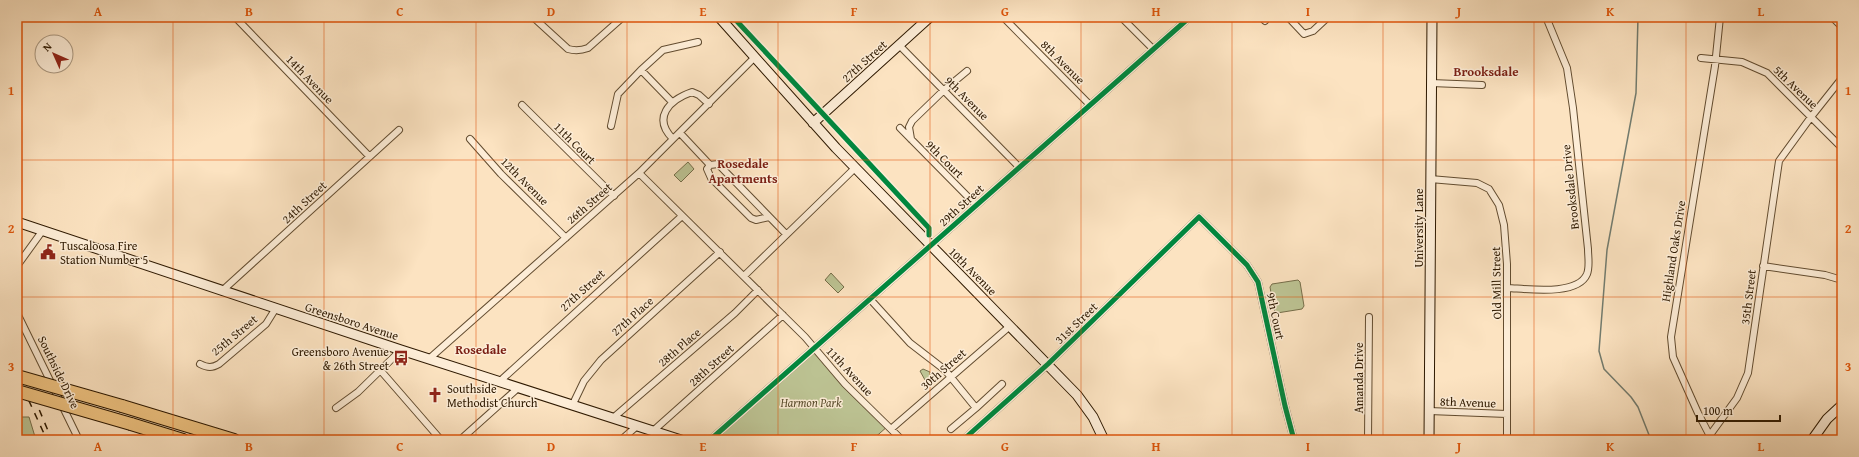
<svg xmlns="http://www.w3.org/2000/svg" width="1859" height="457" viewBox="0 0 1859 457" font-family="'Gentium Book Plus',serif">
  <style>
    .green { fill: #bdc494; stroke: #766e4a }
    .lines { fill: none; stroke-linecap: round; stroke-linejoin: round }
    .stream { stroke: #727b6e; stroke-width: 1.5 }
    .street-casing { stroke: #624c30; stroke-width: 8 }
    .secondary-casing { stroke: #2e1900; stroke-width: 11 }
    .highway-casing { stroke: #2e1900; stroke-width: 14 }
    .street { stroke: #fdedd7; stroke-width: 6 }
    .secondary { stroke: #fdedd7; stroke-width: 9 }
    .highway { stroke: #eec280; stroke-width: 12 }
    .rail { stroke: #2e1900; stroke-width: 1.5; stroke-dasharray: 7 7; stroke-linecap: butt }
    .highway-bridge-casing { stroke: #2e1900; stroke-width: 14; stroke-linecap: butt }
    .highway-bridge { stroke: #eec280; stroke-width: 12 }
    .cycleway-casing { stroke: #fdedd7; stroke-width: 8 }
    .cycleway { stroke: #00873e; stroke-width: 5 }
    .grid { fill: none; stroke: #df560b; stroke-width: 1; stroke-opacity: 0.55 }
    .labels { text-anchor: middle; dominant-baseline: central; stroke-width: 3; stroke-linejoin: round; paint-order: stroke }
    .street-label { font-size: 12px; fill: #2e1900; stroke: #fdedd7 }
    .poi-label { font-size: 12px; fill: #2e1900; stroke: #fdedd7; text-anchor: start }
    .park-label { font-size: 12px; font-style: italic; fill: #594c2c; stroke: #fdedd7 }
    .neighbourhood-label { font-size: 13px; font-weight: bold; fill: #7a1f14; stroke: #fdedd7 }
    .neatline { fill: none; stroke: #df560b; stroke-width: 1.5 }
    .grid-label { font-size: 13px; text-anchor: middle; font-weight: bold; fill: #df560b }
  </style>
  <rect width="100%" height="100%" fill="#fce3c1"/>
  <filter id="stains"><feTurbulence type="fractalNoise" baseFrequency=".005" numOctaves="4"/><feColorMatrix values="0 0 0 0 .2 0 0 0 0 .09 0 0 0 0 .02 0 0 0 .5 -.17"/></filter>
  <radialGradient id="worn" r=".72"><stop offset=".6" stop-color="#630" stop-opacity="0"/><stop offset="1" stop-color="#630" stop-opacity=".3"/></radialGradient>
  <path class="green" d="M688,162l6,7 -13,13 -7,-7z
    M831,273l13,14 -6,6 -13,-13z
    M1298,280l2,2 4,24 -2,3 -25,4 -3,-3 -4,-23 2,-3z
    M814,348l74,78 -16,14h-161z
    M923,369l7,3 1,7 -2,1h-4l-5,-9z
    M17,417h12l7,23h-19z"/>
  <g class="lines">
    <path class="stream" d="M1638,17l-2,76 -29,157 -8,101 5,18 27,28 7,10 13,33"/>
    <g class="street-casing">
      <path id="street" d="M235,17l134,139
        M533,17l35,32c7,2 12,2 20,-1l35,-31
        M1003,17l87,88
        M1121,17l32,32
        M1261,17l4,4
        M1288,17l16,17 9,-3 15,-14
        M1832,17l10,10
        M899,45l120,122
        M1701,58l41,4 25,11 75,75
        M641,70l31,32
        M1431,83l51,2
        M522,105l92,91
        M611,126l7,-32 23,-24 22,-20 35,-8
        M900,128l75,76
        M680,133l30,32 8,-1 68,70
        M470,139l31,35 65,64
        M673,139c-21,-21 -4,-39 19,-47l7,3 10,9
        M911,139l-2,-12 3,-6 32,-31 23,-19
        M710,165l-3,4 4,9 40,40 5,2 13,-3
        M639,173l166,164 40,47 57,56
        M1430,179l47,4 12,6 10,16 5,20 3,39v176
        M17,266l26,-36
        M1763,266l62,9 17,5
        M744,276l111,-108
        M1508,288c20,1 70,8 79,-14 3,-8 1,-17 1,-25l-15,-141 -6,-40 -21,-51
        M223,290l176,-160
        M870,299l40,44 35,27 31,38 -25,21
        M17,313l62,127
        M430,358l209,-185 116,-116
        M200,364c8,4 12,4 19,0l47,-40 10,-16
        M381,371l60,69
        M499,382l183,-166
        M572,406l12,-25 17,-21 119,-108
        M336,408l22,-16 43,-42
        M976,408l26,-24
        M1429,411l78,3
        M613,418l122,-105 23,-23
        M891,429l119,-103
        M653,431l130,-116
        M1710,435l27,-37 11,-25 31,-212 32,-44 31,-39
        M460,440l58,-52
        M621,440l16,-14
        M710,440l480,-423
        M963,440l85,-76 151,-147 48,48 11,17 27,124 9,34
        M1368,440l1,-123
        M1712,440l-14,-27 -25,-56 -2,-20 44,-271 5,-49"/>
    </g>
    <g class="secondary-casing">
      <path id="secondary" d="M719,17l117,131 241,247 16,22 11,23
        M813,123l117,-106
        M17,222l384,128 280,90
        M1429,440l3,-423
        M1812,440l15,-21 15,-14"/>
    </g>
    <g class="highway-casing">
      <path id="highway" d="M122,406l112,34
        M131,424l52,16"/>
    </g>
    <use href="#street" class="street"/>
    <use href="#secondary" class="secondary"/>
    <use href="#highway" class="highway"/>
    <path class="rail" d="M17,375l30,65
      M34,397l17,41"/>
    <g class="highway-bridge-casing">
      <path id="highway-bridge" d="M17,376l105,30
        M17,391l114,33"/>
    </g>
    <use href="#highway-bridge" class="highway-bridge"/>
    <g class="cycleway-casing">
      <path id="cycleway" d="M733,17l196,211v7
        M710,440l480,-423
        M963,440l85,-76 151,-147 48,48 11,17 27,124 9,34"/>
    </g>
    <use href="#cycleway" class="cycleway"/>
  </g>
  <path class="grid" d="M173,17v423M324,17v423M476,17v423M627,17v423M778,17v423M930,17v423M1081,17v423M1232,17v423M1383,17v423M1534,17v423M1686,17v423M17,160h1825M17,297h1825"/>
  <defs>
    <g id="civic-bare" transform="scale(1.2)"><path d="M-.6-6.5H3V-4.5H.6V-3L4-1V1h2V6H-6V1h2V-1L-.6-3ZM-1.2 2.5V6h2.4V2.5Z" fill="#8f2418" stroke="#fdedd7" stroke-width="2.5" paint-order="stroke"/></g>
    <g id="bus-bare" transform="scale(1.2)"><path d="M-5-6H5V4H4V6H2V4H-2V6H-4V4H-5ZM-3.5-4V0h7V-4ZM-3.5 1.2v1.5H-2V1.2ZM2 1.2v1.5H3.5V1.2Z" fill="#8f2418" stroke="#fdedd7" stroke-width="2.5" paint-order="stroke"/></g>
    <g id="church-bare" transform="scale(1.2)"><path d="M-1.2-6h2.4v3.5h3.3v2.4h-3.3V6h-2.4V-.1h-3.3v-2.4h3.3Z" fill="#8f2418" stroke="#fdedd7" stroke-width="2.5" paint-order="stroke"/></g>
  </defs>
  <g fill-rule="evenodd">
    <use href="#civic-bare" x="48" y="252"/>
    <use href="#bus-bare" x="401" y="358"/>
    <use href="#church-bare" x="435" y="395"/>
  </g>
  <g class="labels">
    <g class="street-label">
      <text transform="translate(864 61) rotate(-42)">27th Street</text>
      <text transform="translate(1063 62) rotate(45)">8th Avenue</text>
      <text transform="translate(310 79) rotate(46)">14th Avenue</text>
      <text transform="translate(1796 87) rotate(44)">5th Avenue</text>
      <text transform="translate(967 98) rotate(45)">9th Avenue</text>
      <text transform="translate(575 143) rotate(45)">11th Court</text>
      <text transform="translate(945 159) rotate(45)">9th Court</text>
      <text transform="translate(525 181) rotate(45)">12th Avenue</text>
      <text transform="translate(1570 187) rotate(-96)">Brooksdale Drive</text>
      <text transform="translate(304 202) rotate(-43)">24th Street</text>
      <text transform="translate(589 203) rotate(-41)">26th Street</text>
      <text transform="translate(961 205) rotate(-42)">29th Street</text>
      <text transform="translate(1418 228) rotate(-90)">University Lane</text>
      <text transform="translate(1673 251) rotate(-81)">Highland Oaks Drive</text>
      <text transform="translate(973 271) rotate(45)">10th Avenue</text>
      <text transform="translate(1496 283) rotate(-91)">Old Mill Street</text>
      <text transform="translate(582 290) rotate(-42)">27th Street</text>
      <text transform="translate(1748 297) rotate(-83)">35th Street</text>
      <text transform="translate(632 316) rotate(-42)">27th Place</text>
      <text transform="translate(1276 316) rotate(78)">9th Court</text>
      <text transform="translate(352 321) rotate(18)">Greensboro Avenue</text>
      <text transform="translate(1076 323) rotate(-44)">31st Street</text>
      <text transform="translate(234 335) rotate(-40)">25th Street</text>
      <text transform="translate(679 347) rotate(-41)">28th Place</text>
      <text transform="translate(711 365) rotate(-42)">28th Street</text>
      <text transform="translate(943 369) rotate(-41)">30th Street</text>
      <text transform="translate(850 371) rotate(47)">11th Avenue</text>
      <text transform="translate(59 372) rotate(64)">Southside Drive</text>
      <text transform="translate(1358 378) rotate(-90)">Amanda Drive</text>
      <text transform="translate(1468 402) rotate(2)">8th Avenue</text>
    </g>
    <g class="poi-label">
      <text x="60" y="245">Tuscaloosa Fire<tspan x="60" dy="14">Station Number 5</tspan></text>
      <text x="389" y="351" text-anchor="end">Greensboro Avenue<tspan x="389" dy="14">&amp; 26th Street</tspan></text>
      <text x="447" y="388">Southside<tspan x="447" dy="14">Methodist Church</tspan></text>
    </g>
    <g class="park-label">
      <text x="811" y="402">Harmon Park</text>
    </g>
    <g class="neighbourhood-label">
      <text x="1486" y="71">Brooksdale</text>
      <text x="743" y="163">Rosedale<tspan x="743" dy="15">Apartments</tspan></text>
      <text x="481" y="349">Rosedale</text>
    </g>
  </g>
  <rect width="1859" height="457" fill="none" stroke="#fce3c1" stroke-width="44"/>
  <g transform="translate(54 54) rotate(315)"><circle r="19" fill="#fdedd7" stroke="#aa9881"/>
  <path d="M0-3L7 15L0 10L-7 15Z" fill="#8f2418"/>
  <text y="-6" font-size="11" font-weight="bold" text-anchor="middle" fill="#2e1900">N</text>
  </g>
  <path d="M1697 415v6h83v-6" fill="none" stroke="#2e1900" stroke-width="2"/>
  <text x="1703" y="415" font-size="12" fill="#2e1900" stroke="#fdedd7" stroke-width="3" paint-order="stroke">100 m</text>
  <rect x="22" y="22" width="1815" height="413" class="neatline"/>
  <g class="grid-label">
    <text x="98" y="16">A</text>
    <text x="249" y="16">B</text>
    <text x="400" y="16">C</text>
    <text x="551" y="16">D</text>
    <text x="703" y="16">E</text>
    <text x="854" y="16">F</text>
    <text x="1005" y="16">G</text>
    <text x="1156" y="16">H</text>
    <text x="1308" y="16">I</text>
    <text x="1459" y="16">J</text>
    <text x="1610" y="16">K</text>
    <text x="1761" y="16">L</text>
    <text x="11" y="95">1</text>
    <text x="1848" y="95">1</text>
    <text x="11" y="233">2</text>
    <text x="1848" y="233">2</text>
    <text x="11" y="371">3</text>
    <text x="1848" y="371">3</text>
    <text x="98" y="451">A</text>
    <text x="249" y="451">B</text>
    <text x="400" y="451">C</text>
    <text x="551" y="451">D</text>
    <text x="703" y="451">E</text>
    <text x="854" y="451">F</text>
    <text x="1005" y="451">G</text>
    <text x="1156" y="451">H</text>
    <text x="1308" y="451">I</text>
    <text x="1459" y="451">J</text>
    <text x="1610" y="451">K</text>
    <text x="1761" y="451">L</text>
  </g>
  <rect width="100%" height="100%" filter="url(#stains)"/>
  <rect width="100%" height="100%" fill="url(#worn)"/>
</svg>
